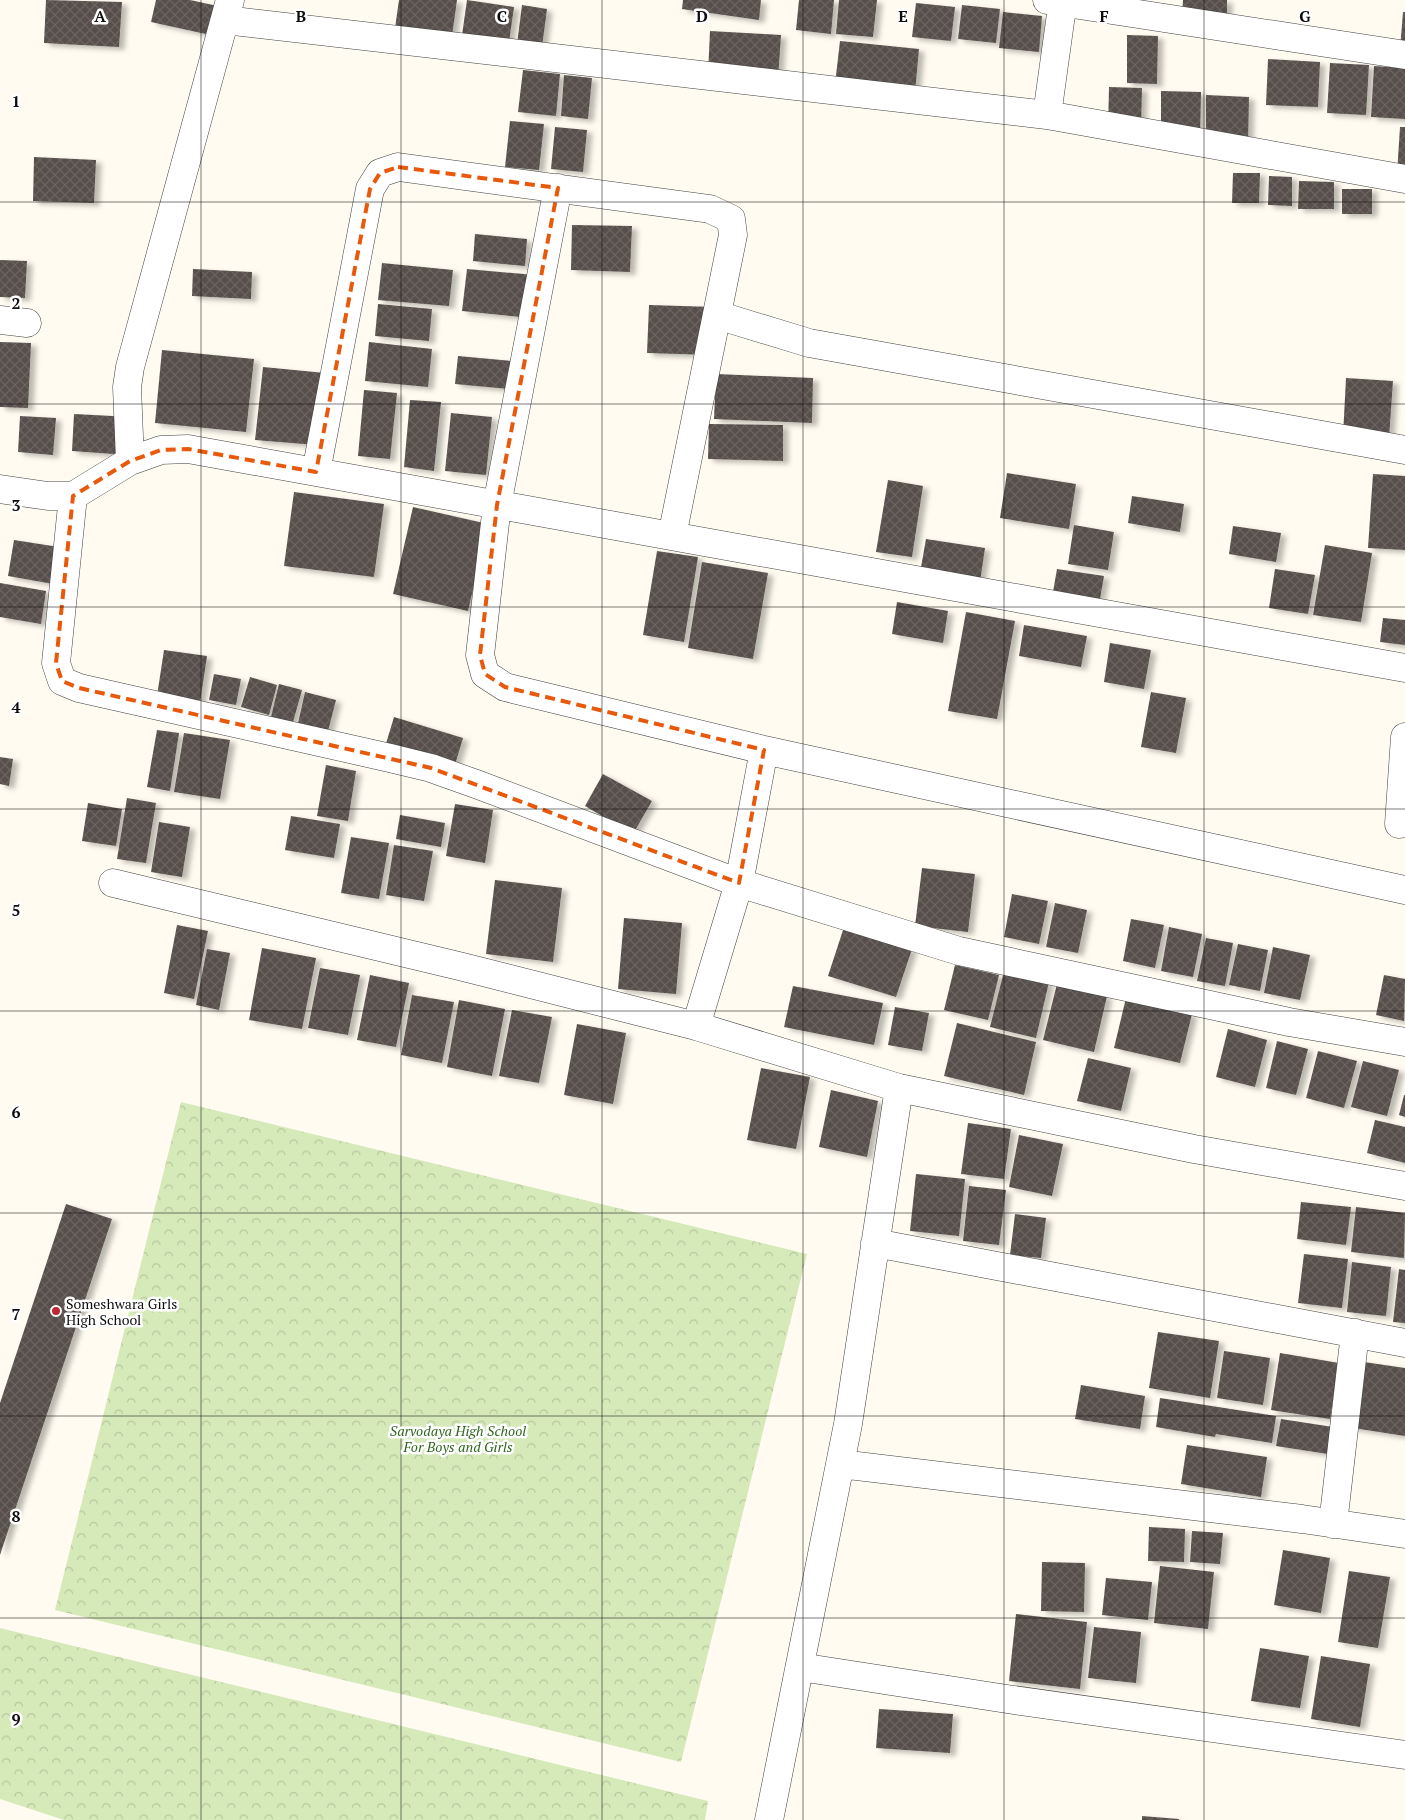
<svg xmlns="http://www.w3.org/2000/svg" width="1405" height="1820" viewBox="0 0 1405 1820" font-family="'PT Serif',serif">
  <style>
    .park { fill: url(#park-crowns) }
    .building { fill: url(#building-cross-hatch); filter: url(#shadow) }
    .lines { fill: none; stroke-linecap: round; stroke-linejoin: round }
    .minor-casing { stroke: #414141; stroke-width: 29 }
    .minor { stroke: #fff; stroke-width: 28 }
    .marked { fill: none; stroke: #e8590c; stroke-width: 4; stroke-dasharray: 10 6; stroke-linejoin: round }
    .grid { fill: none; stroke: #0e0e0e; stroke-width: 1; stroke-opacity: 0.55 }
    .poi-dot { fill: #be2639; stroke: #fff; stroke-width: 2 }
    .labels { text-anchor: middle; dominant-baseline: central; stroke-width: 5; stroke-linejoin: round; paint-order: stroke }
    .poi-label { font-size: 14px; fill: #0e0e0e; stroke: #fff; text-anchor: start }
    .park-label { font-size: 14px; font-style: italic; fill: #32661e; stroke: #fff }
    .grid-label { font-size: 16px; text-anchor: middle; font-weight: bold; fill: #0e0e0e; stroke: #fff; stroke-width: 5; stroke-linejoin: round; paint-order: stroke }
  </style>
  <defs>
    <pattern id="park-crowns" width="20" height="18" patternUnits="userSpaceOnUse" patternTransform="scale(1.25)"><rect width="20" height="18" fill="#d6e9b9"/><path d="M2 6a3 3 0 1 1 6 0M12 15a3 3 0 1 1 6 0" fill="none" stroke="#b6c79e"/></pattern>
    <pattern id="building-cross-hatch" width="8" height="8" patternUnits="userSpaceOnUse" patternTransform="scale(1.25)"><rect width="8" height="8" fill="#574f4b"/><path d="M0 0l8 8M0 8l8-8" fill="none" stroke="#6a6461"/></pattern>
    <filter id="shadow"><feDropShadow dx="5.5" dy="3" stdDeviation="2.5" flood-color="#0004"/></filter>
  </defs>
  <rect width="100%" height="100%" fill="#fffbf0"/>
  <path class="park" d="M181,1102l626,152 -126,508 -626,-152z
    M0,1628l708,173 -3,19h-641l-64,-21z"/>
  <path class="building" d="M46,0l76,2 -3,45 -75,-4z
    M156,0h34l32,7 -7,29 -64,-14z
    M399,0h58l-5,36 -57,-8z
    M467,0l47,7 -5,35 -47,-7z
    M683,0h78l-2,20 -77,-11z
    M799,0h35l-3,34 -35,-4z
    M839,0h38l-4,37 -37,-3z
    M1183,0h44v15h-45z
    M916,3l39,4 -4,34 -39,-4z
    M522,5l25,4 -5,38 -25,-3z
    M962,5l38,4 -4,34 -38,-4z
    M1003,12l39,4 -3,36 -40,-4z
    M1403,12h2v39l-5,-1z
    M710,31l71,4 -3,44 -70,-5z
    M1127,35l31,1 -1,48 -30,-1z
    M840,41l79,8 -4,43 -80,-8z
    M1268,59l52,3 -2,45 -52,-2z
    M1330,63l39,2 -3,50 -39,-2z
    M1374,66l31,2v51l-34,-2z
    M523,70l37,4 -4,42 -38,-4z
    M564,75l28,3 -4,41 -27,-3z
    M1109,87l33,1 -1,42h-33z
    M1161,91l40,1 -1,44 -39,-1z
    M1206,95l43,2 -1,47 -42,-1z
    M510,121l34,3 -5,46 -34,-3z
    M555,127l32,3 -4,42 -32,-3z
    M1400,127h5v47h-8z
    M34,157l62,3 -2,43 -61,-2z
    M1233,173h27l-1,30h-27z
    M1269,176l23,1v29l-24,-1z
    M1299,181l35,1v27h-36z
    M1342,189h30v25h-30z
    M572,225l60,1 -2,46 -59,-2z
    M475,234l52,5 -2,27 -52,-5z
    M0,260l27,1 -2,37 -25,-1z
    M382,263l71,7 -4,36 -71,-6z
    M193,269l59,3 -1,27 -59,-3z
    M467,269l68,6 -4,43 -69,-7z
    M378,304l54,5 -3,32 -54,-5z
    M649,305l65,2 -2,48 -65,-2z
    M0,342l31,1 -3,65 -28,-1z
    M369,342l63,7 -4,38 -63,-6z
    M162,350l92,9 -8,73 -91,-9z
    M458,356l54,5 -3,28 -54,-5z
    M263,367l62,6 -8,72 -62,-5z
    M716,374l97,4 -1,45 -98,-4z
    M1346,378l47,3 -4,57 -46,-2z
    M364,390l33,3 -7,66 -32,-3z
    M410,400l31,2 -7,69 -30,-4z
    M451,413l41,4 -6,58 -41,-4z
    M74,414l57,3 -3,38 -56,-4z
    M20,416l36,2 -3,37 -35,-3z
    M709,424l74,1v36l-75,-2z
    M1007,473l69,11 -7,45 -69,-11z
    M1373,474l32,2v74l-37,-2z
    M888,480l35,6 -11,71 -36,-5z
    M294,492l90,12 -10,73 -90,-11z
    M1132,496l52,8 -4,28 -52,-9z
    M413,507l75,17 -20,87 -75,-17z
    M1074,525l40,7 -6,38 -40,-6z
    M1233,526l48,7 -5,29 -47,-8z
    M926,539l59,9 -5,34 -60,-9z
    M14,540l51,8 -6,37 -51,-9z
    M1325,545l47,8 -11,69 -48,-7z
    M657,551l41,6 -14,85 -41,-7z
    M702,562l66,11 -15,86 -65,-11z
    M1057,569l47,7 -4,23 -47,-7z
    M1275,569l40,6 -7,39 -39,-6z
    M0,583l46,8 -5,33 -41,-7z
    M897,602l51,9 -5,32 -51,-9z
    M966,612l49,9 -18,98 -49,-8z
    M1383,618l22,2v25l-25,-3z
    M1024,625l63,11 -6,31 -62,-11z
    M1110,643l41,7 -7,39 -40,-7z
    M164,650l43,6 -7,47 -43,-7z
    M214,674l27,5 -5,26 -27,-5z
    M250,677l27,8 -8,30 -28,-8z
    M279,684l23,6 -9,32 -22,-5z
    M305,692l31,8 -9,35 -30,-7z
    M1151,692l35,6 -10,55 -35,-6z
    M394,717l69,21 -9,30 -69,-21z
    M157,730l22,3 -9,58 -23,-4z
    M184,733l46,7 -10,59 -46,-7z
    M0,757l13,2 -4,27 -9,-2z
    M326,765l30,6 -8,50 -31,-5z
    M603,774l49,27 -19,33 -48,-28z
    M127,798l29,5 -10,60 -29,-4z
    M88,803l34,6 -6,37 -34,-5z
    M455,804l38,6 -8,53 -39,-7z
    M400,815l45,8 -4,24 -45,-8z
    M291,816l49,8 -6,34 -49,-8z
    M159,822l31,5 -8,50 -31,-5z
    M351,837l38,6 -10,56 -38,-6z
    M394,845l39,6 -9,50 -38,-6z
    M922,868l53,6 -7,58 -53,-6z
    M495,880l67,8 -9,74 -67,-8z
    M1012,894l36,7 -9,43 -35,-7z
    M1055,903l32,7 -9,43 -32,-6z
    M624,918l58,5 -6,71 -58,-5z
    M1131,919l33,6 -9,43 -32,-7z
    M177,925l31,6 -14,68 -30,-6z
    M844,927l68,22 -16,48 -68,-21z
    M1169,927l33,7 -9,43 -32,-6z
    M1206,938l27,5 -8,43 -28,-5z
    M1238,944l30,6 -8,41 -31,-6z
    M1273,947l37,8 -10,45 -36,-7z
    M262,948l54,10 -14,71 -53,-9z
    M207,949l23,4 -11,57 -23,-5z
    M955,965l44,10 -11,45 -44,-10z
    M320,968l40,7 -12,60 -40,-7z
    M1004,971l45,11 -13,56 -46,-11z
    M370,975l39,8 -13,64 -39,-7z
    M1384,975l21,4 -1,42 -28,-6z
    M1057,984l50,12 -13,56 -51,-12z
    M793,986l90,17 -9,42 -90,-18z
    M412,995l42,7 -12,61 -41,-8z
    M1126,998l66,16 -12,49 -66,-15z
    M459,1000l46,9 -13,67 -45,-9z
    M895,1007l34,6 -7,38 -34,-6z
    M512,1010l40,7 -13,66 -40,-7z
    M957,1023l79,19 -12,53 -80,-19z
    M577,1024l49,9 -13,71 -49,-9z
    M1228,1029l39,11 -12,47 -39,-10z
    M1277,1041l31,8 -12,46 -30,-7z
    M1318,1051l39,10 -13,47 -38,-10z
    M1088,1058l43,10 -10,43 -44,-10z
    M1363,1061l36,9 -12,46 -36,-9z
    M761,1068l49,9 -14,72 -49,-9z
    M831,1090l47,11 -11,56 -48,-10z
    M1404,1095h1v22l-6,-2z
    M1375,1120l30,7v36l-38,-10z
    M968,1123l43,6 -7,50 -43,-5z
    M1019,1135l44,9 -11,52 -43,-9z
    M916,1174l49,5 -6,57 -49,-5z
    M969,1186l37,4 -7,55 -36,-4z
    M1301,1202l50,5 -5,38 -49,-6z
    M66,1204l46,15 -112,336v-152z
    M1356,1207l49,6 -1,45 -53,-6z
    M1015,1214l31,4 -5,40 -31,-3z
    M1304,1254l44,5 -6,49 -44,-5z
    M1352,1262l39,5 -5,49 -39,-4z
    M1399,1269l6,1v53l-12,-1z
    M1158,1332l61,9 -9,57 -61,-10z
    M1224,1351l46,7 -7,47 -46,-7z
    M1280,1353l59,10 -9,56 -59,-9z
    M1357,1361l48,7v68l-58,-9z
    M1081,1385l64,11 -5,33 -65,-10z
    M1160,1398l116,18 -4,27 -56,-9 -1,3 -59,-10z
    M1281,1419l52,8 -5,27 -52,-8z
    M1187,1445l80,12 -6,40 -80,-13z
    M1149,1527l36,2 -1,33 -36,-1z
    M1192,1531l31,2 -3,31 -30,-2z
    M1283,1550l47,8 -9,55 -47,-8z
    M1042,1562l43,1 -1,49 -43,-1z
    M1160,1566l54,6 -6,57 -54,-6z
    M1349,1571l41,6 -12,71 -40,-6z
    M1106,1578l46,4 -4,38 -46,-5z
    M1016,1614l71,8 -7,67 -71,-8z
    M1094,1627l47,5 -5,51 -48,-5z
    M1260,1648l49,8 -9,52 -49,-7z
    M1321,1656l49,8 -10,63 -49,-8z
    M879,1709l74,5 -3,39 -74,-5z
    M1142,1816l37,3v1h-37z"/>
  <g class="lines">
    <g class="minor-casing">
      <path id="minor" d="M1047,0l358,55
        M225,20l822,95 358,64
        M1047,115l16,-115
        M558,188l-61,317 -17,150 5,19 20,13 259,63
        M717,315l92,28 596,107
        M0,320l27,3
        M130,461l-3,-74 3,-20 100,-367
        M316,472l54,-283 10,-16 18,-6 312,42 21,10 2,16 -61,301
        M0,489l48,7h25l57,-35 31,-11 27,-1 1217,219
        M73,496l-17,167 6,18 17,7 311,70 41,10 45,16 263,99 25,-133 641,140
        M1399,824l6,-87
        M113,883l350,84 233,59 203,62 295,61 211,37
        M696,1026l43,-143 220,68 330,71 116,20
        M875,1243l530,100
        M840,1464l462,55 103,15
        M1333,1524l22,-191
        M800,1667l207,32 398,56
        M769,1820l79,-396 51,-336"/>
    </g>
    <use href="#minor" class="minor"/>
  </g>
  <path class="marked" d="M398,167l160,21 -61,317 -17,150 5,19 20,13 259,63 -25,133 -308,-115 -352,-80 -17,-7 -6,-18 17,-167 57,-35 31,-11 27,-1 128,23 54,-283 10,-16z"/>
  <path class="grid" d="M201,0v1820M401,0v1820M602,0v1820M803,0v1820M1004,0v1820M1204,0v1820M0,202h1405M0,404h1405M0,607h1405M0,809h1405M0,1011h1405M0,1213h1405M0,1416h1405M0,1618h1405"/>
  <circle class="poi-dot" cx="56" cy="1311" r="5"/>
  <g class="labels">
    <g class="poi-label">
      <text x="66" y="1303">Someshwara Girls<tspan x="66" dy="16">High School</tspan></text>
    </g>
    <g class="park-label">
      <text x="458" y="1430">Sarvodaya High School<tspan x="458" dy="16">For Boys and Girls</tspan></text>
    </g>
  </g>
  <g class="grid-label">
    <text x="100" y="22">A</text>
    <text x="301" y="22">B</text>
    <text x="502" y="22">C</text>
    <text x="702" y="22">D</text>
    <text x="903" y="22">E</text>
    <text x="1104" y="22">F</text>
    <text x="1305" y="22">G</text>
    <text x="16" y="107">1</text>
    <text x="16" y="309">2</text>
    <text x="16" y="511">3</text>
    <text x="16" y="713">4</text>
    <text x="16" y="916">5</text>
    <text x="16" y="1118">6</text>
    <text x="16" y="1320">7</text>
    <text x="16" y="1522">8</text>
    <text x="16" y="1725">9</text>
  </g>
</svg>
